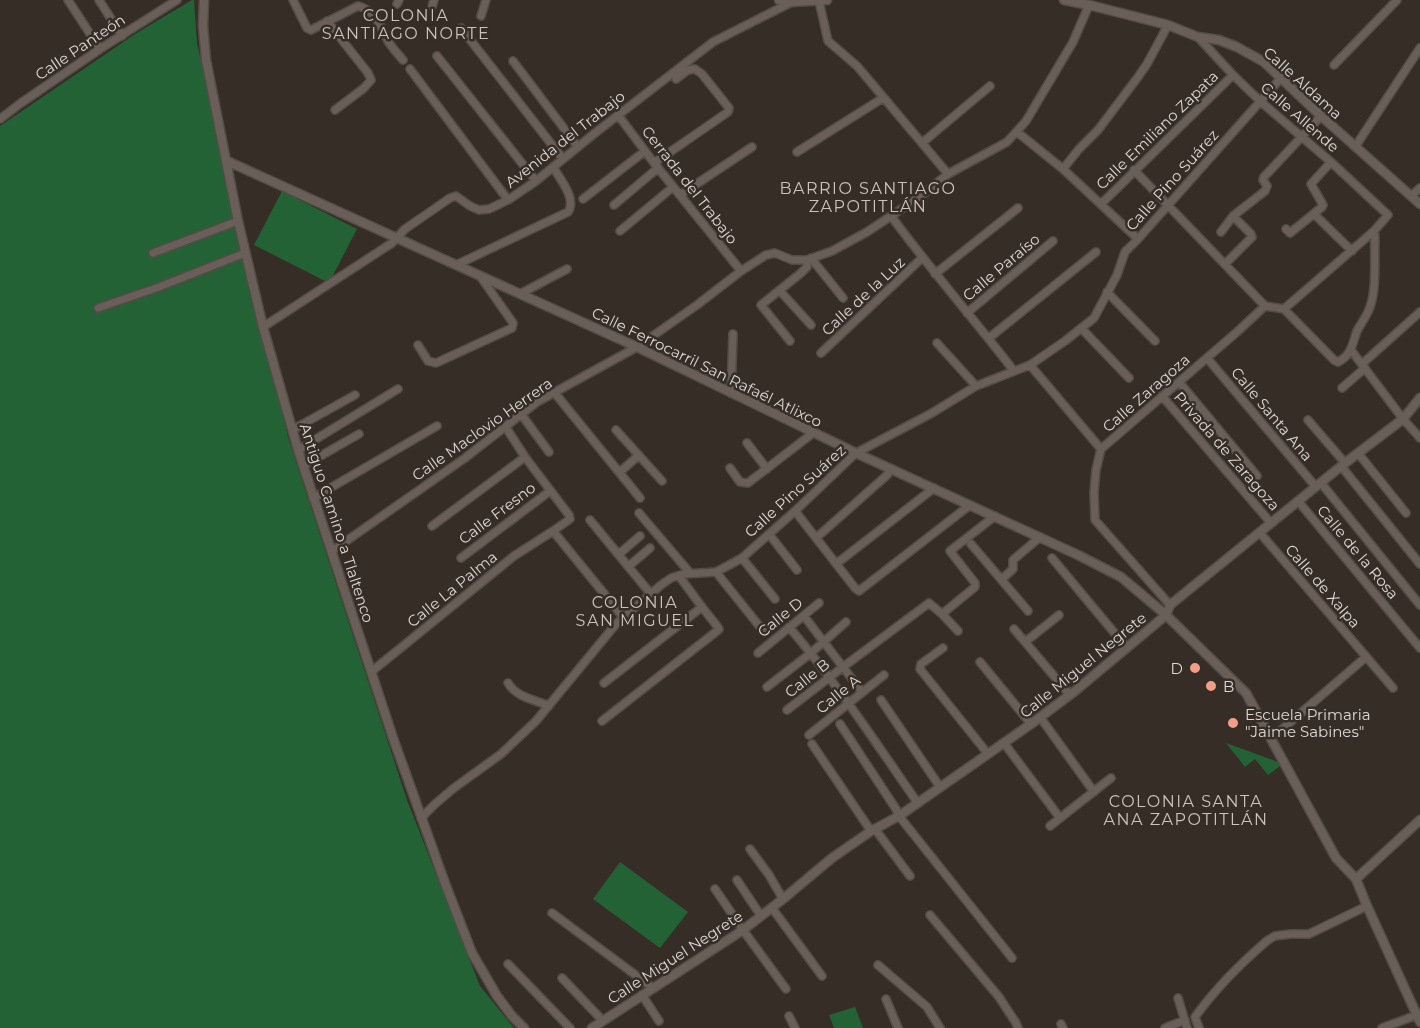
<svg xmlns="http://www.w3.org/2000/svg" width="1420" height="1028" viewBox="0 0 1420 1028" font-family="Montserrat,sans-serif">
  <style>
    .grass { fill: #236234 }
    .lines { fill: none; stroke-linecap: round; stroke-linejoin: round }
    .minor-casing { stroke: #534c46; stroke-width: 10 }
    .tertiary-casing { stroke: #534c46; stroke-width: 11 }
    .minor { stroke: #695f58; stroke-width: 7 }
    .tertiary { stroke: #695f58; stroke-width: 8 }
    .poi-dot { fill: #f49e8a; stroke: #362d27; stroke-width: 2 }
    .labels { text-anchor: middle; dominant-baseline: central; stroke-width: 5; stroke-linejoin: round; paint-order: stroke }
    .street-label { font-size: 15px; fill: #ded8d4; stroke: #362d27 }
    .poi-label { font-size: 15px; fill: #ded8d4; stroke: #362d27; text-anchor: start }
    .neighbourhood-label { font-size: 16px; letter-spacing: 1.5px; fill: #cdc3ba; stroke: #362d27 }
  </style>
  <rect width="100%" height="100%" fill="#362d27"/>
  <path class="grass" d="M192,0h2l3,43 91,394 119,363 73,186 34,42h-514v-902l135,-92z
    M282,191l75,38 -28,54 -75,-38z
    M1226,743l52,19 2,4 -12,9 -13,-16 -10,8z
    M620,862l68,50 -28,36 -67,-49z
    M855,1007l8,21h-29l-5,-13z"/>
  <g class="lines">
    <g class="minor-casing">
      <path id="minor" d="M68,0l32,49
        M99,0l23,36
        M293,0l14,28 4,2 47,-24c17,4 23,21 30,35 4,7 10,13 15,19
        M819,1l9,40 29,25 91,108
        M397,4l2,-4
        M432,7l2,-7
        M481,16l5,-16
        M327,21l41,52 3,7 -7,8 -29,22
        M461,28l102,131
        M1198,37l35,38 27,26 71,61 57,53 -14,16 -90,78
        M437,56l99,125
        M513,61l65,86
        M1334,65l63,-65
        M410,69l98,131
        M618,115l36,48 87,108
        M0,119l21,-16 79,-54 77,-49
        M1017,132l46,37 75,70
        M922,143l68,-57
        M1355,147l65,-99
        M797,152l86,-54
        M654,163l74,-51 1,-4 -27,-34 -7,-5 -7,1 -12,9
        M1063,169l16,-20 19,-19 40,-53 9,-13 21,-39
        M1134,170l131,136 19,3 50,51 4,2c14,-7 14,-18 19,-31 4,-8 10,-15 13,-24 7,-19 4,-50 5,-70l-1,-6
        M680,195l72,-48
        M1411,196l9,-8
        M583,199l62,-48
        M1101,204l132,-129
        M614,205l44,-37
        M1314,214l38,37
        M891,216c39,53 83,103 123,155
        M1286,229l4,4 32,-26 1,-2 -12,-21 20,-22
        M620,231l53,-44
        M1221,232l12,-16
        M153,253l85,-32
        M811,258l32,40
        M1225,264l27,-27 -1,-3 -18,-18 32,-25 2,-5 -4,-6 1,-3 57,-61
        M456,265l112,-53c9,-13 -8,-33 -15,-45
        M935,274l83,-66
        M780,291l31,34
        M1107,292l48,49
        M520,294l47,-25
        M98,308l61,-21 86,-34
        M967,313l86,-72
        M263,327l129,-84 13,-14 45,-31 6,-2 14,10 9,4 10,-1 19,-9 28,-19 59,-48 118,-91 79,-40
        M1081,328l48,50
        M989,338l107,-86
        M790,341l-29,-36 40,-32 6,-6v-7
        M937,343l39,43
        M418,345l10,16 8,2 76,-35 1,-5 -33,-47
        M1351,350l52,69 17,19
        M821,353l101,-95
        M1207,358l109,129
        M1362,364l58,-52
        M1030,365l71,84
        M1179,382l78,94
        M1342,388l23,-20
        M554,392l86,106
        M731,393l2,-59
        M1162,396l109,127
        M521,414l28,38
        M1308,420l37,43
        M505,426l20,31 44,58 1,4 -17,12 70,86
        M292,430l63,-35
        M616,430l46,51
        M747,443l20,26
        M298,450l100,-61
        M1358,453l48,60
        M303,466l56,-32
        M1341,466l79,98
        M730,468l10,14 8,1 65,-50
        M620,472l19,-17
        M1321,483l99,122
        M313,498l124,-72
        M1298,501l122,147
        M795,511l60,77 4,3 111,-86
        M639,513l51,60
        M590,520l60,73
        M432,526l93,-69
        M1260,533l133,155
        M769,534l28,36
        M816,538l70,-62 6,-7
        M971,544l57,67
        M332,551l133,-93 72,-56 100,-55 60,-42 44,-34 25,-16 9,-2 17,7h15l25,-9 35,-19 54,-36 27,-22 59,-32 19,-21 47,-79 16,-37
        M619,554l21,-18
        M461,558l89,-67
        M742,558l33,41
        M1052,558l75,90
        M836,564l98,-76
        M629,566l21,-18
        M716,572l48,60
        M1002,579l11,-10v-9l27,-23
        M1170,605l-75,-85 -1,-28 2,-22 5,-21 136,-117 28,-26
        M942,614l33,-27v-4l-25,-32 45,-35
        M804,616l58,76
        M789,627c47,55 87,116 128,175
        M1014,629l56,66
        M1025,642l34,-27
        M943,648l-22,16 -1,5 68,85
        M758,653l61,-50
        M980,662l51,62
        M371,672l143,-116 39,-25
        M508,683c9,15 26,16 41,23
        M604,683l98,-76 -23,-31
        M767,687l44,-34 35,-31
        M881,700l59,87
        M787,710l56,-43 86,-64 13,11 16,17
        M1040,717l54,75
        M602,721l115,-90 2,-2 -2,-3 -15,-19
        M840,724l56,85 3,7 113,142
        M809,735l75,-60
        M1272,738l94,-81
        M1004,743l56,75
        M812,744l59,87
        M421,818l14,-14 19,-16 47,-34 35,-33 80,-97 45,-39 10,-7 13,-4 32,-2 15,-8 11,-6 53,-47 61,-58 76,-40 44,-27 54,-21 35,-24 29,-23 23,-43 8,-23 13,-13 143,-161
        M1050,826l61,-48
        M875,829l35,47
        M750,849l19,26 14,24
        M737,880l24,36
        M715,889l28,41 43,59
        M772,908l50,68
        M552,913l101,75
        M930,915l69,82 17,26 2,5
        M508,964l62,64
        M878,965l49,42 13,21
        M562,978l41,43
        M642,995l17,26
        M1178,998l9,30
        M886,999l12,29
        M789,1016l6,12
        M1061,1024l2,4
        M1165,1028l20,-8
        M1199,1028l-4,-11c21,-29 46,-54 73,-77l7,-4 15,-2h19l58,-28
        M1382,1028l35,-13"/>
    </g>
    <g class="tertiary-casing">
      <path id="tertiary" d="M204,0l-1,26 3,34 32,161 25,106 35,123 95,288 53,148 26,67 25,43 15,20 12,12
        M779,0l13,2 35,-2
        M1064,0l25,5 79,20 30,12 21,3 18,7 27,15 57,54 99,88
        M227,161l410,186 219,106 222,102 43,22 45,38 80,78 90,165 20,21 11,27 53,116
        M1356,879l64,-59
        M592,1028l151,-98 40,-31 49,-41 39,-27 28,-15 132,-92 44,-33 78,-65 13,-11 4,-10 175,-142 58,-44 17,-21"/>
    </g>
    <use href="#minor" class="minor"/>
    <use href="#tertiary" class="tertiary"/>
  </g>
  <g class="poi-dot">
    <circle cx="1195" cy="668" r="6"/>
    <circle cx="1211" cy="686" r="6"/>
    <circle cx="1233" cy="723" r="6"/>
  </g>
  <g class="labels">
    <g class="street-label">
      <text transform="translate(80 47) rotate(-34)">Calle Panteón</text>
      <text transform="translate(1303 83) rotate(42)">Calle Aldama</text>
      <text transform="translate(1300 117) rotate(41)">Calle Allende</text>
      <text transform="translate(1157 130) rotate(-44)">Calle Emiliano Zapata</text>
      <text transform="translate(565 139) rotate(-38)">Avenida del Trabajo</text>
      <text transform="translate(1172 180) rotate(-48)">Calle Pino Suárez</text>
      <text transform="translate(690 185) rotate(52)">Cerrada del Trabajo</text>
      <text transform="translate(1001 267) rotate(-40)">Calle Paraíso</text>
      <text transform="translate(863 296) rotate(-43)">Calle de la Luz</text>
      <text transform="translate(707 367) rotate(26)">Calle Ferrocarril San Rafaél Atlixco</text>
      <text transform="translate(1146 393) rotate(-41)">Calle Zaragoza</text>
      <text transform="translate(1272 414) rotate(50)">Calle Santa Ana</text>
      <text transform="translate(482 429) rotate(-35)">Calle Maclovio Herrera</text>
      <text transform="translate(1227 451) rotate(49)">Privada de Zaragoza</text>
      <text transform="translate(795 491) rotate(-42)">Calle Pino Suárez</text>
      <text transform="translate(497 513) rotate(-37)">Calle Fresno</text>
      <text transform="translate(337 523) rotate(72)">Antiguo Camino a Tlaltenco</text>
      <text transform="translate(1358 552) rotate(50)">Calle de la Rosa</text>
      <text transform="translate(1323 586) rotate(49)">Calle de Xalpa</text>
      <text transform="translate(452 589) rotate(-39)">Calle La Palma</text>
      <text transform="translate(780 617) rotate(-39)">Calle D</text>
      <text transform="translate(1083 665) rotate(-39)">Calle Miguel Negrete</text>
      <text transform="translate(807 678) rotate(-38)">Calle B</text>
      <text transform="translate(838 694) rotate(-39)">Calle A</text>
      <text transform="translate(675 957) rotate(-33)">Calle Miguel Negrete</text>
    </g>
    <g class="poi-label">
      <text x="1183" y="668" text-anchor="end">D</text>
      <text x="1223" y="686">B</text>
      <text x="1245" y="714">Escuela Primaria<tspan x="1245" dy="17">"Jaime Sabines"</tspan></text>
    </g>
    <g class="neighbourhood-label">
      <text x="406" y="15">COLONIA<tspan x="406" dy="18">SANTIAGO NORTE</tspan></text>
      <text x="868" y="188">BARRIO SANTIAGO<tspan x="868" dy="18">ZAPOTITLÁN</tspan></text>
      <text x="635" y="602">COLONIA<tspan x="635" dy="18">SAN MIGUEL</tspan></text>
      <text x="1186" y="801">COLONIA SANTA<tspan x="1186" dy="18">ANA ZAPOTITLÁN</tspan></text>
    </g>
  </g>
</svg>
